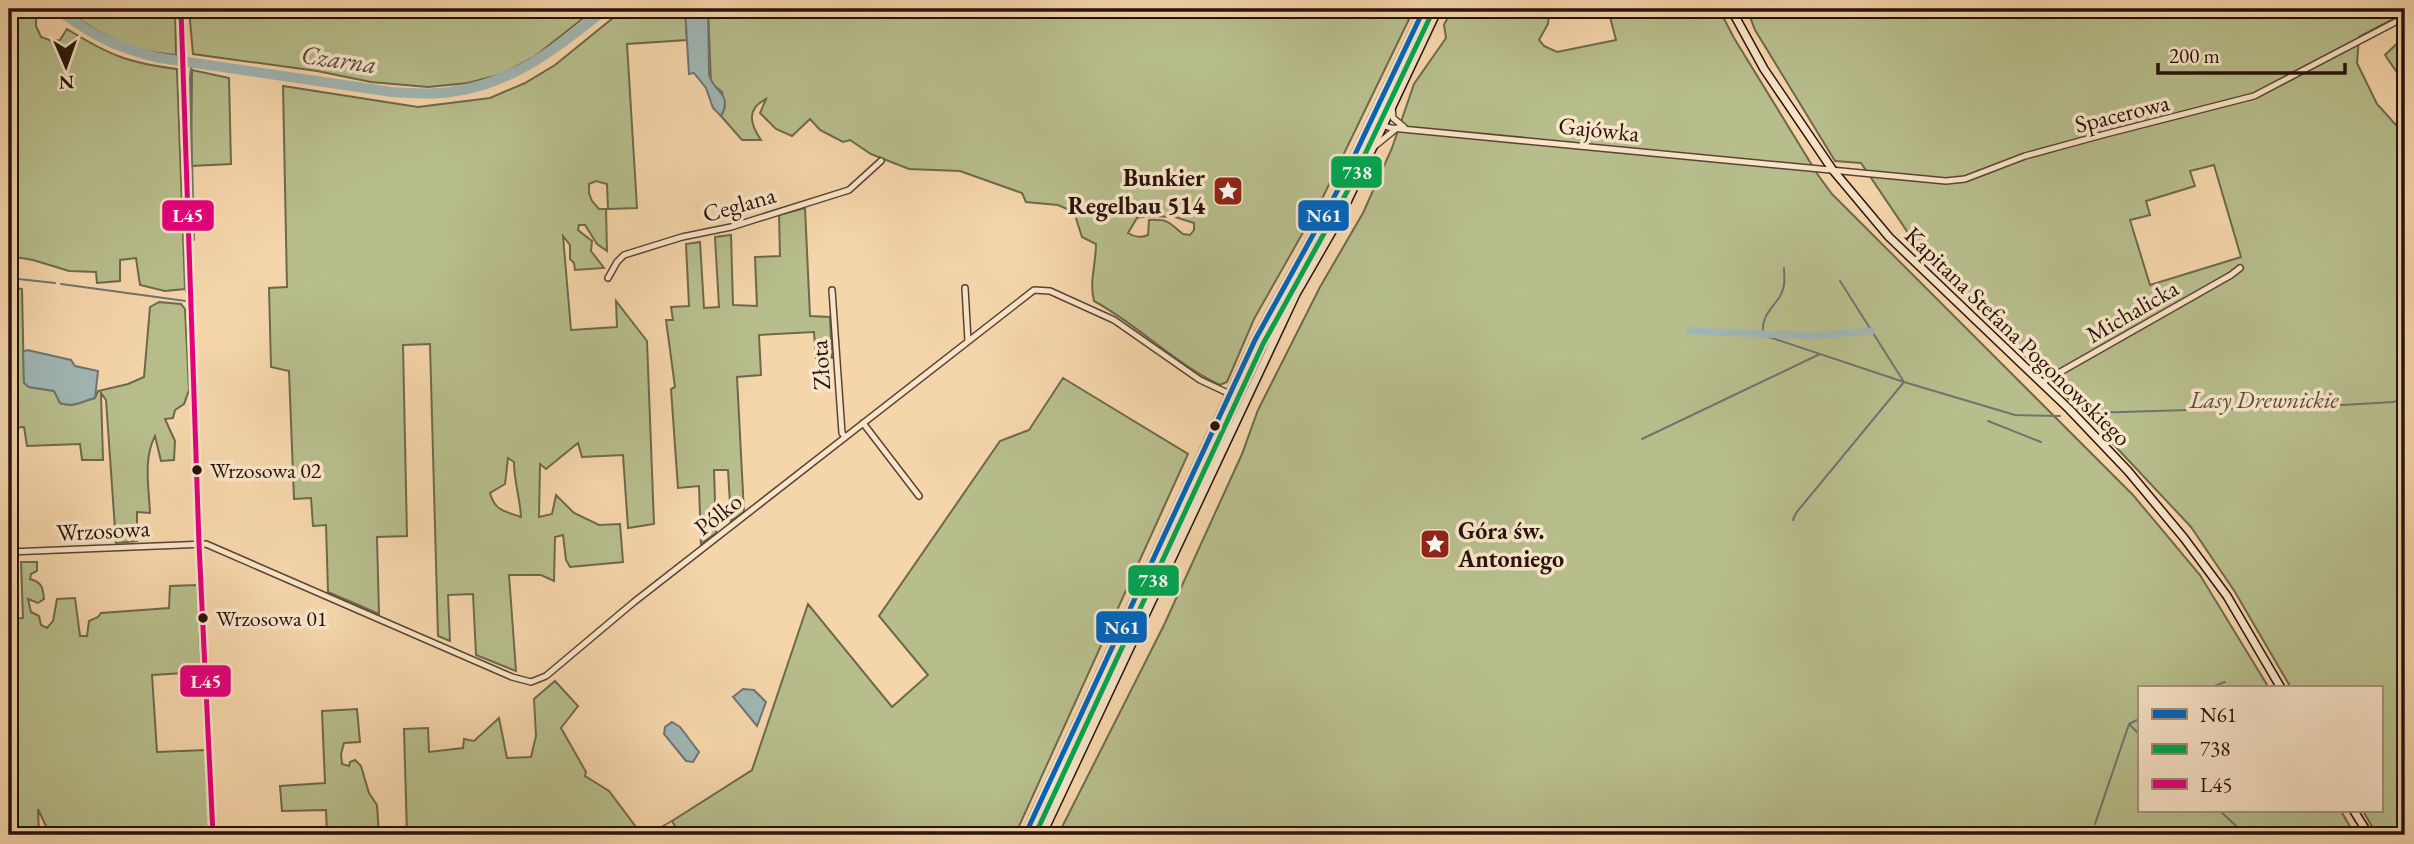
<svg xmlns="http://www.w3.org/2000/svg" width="2414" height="844" viewBox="0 0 2414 844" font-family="'EB Garamond',serif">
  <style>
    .green { fill: #b7be8c; stroke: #6f684c; stroke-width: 2; fill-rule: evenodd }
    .water { fill: #a0b6b4; stroke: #707470; stroke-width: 2 }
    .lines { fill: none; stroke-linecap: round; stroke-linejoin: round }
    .stream { stroke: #707470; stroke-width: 2 }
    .canal { stroke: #a0b6b4; stroke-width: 7 }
    .river { stroke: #a0b6b4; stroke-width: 10 }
    .street-casing { stroke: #5a4333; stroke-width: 8 }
    .secondary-casing { stroke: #27120b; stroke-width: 10 }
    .street { stroke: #f8e4c8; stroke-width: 5 }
    .secondary { stroke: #f8e4c8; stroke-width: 7 }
    .bus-1-casing { stroke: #f8e4c8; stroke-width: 10 }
    .bus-2-casing { stroke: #f8e4c8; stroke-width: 10 }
    .bus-3-casing { stroke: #f8e4c8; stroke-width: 10 }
    .bus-1 { stroke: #0065bd; stroke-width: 5 }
    .bus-2 { stroke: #00a651; stroke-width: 5 }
    .bus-3 { stroke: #e5007d; stroke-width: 5 }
    .bus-dot { fill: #27120b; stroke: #f8e4c8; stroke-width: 2.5 }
    .labels { text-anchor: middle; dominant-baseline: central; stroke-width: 7; stroke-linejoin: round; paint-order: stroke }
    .bus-label { font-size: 22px; fill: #27120b; stroke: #f8e4c8; text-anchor: start }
    .street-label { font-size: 24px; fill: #27120b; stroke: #f8e4c8 }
    .poi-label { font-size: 24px; font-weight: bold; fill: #27120b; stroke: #f8e4c8; text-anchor: end }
    .park-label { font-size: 24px; font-style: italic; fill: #594e38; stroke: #f8e4c8 }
    .water-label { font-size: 26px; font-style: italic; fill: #514b46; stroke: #f8e4c8 }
    .line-badge { stroke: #f8e4c8; stroke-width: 2.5 }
    .badge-label { font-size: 19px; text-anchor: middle; font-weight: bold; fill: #fff }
  </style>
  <rect width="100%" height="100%" fill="#f5d5aa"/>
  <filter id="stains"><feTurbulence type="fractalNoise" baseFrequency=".00286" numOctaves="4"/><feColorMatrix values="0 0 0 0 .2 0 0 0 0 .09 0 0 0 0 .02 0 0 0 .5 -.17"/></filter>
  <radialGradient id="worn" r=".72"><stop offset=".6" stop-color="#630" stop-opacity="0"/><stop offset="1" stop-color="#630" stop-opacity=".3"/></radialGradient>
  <path class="green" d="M9,9h27v17l5,11 11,4 8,-1 7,-11c42,26 61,34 110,40l8,220 -20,2 -25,-6 -4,-27 -16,2v21l-23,2 -1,-11 -27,-1 -36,-11 -24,-4z
    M64,9h111l1,46c-46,-3 -75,-20 -112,-46z
    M189,9h406l-61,48 -32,17 -34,9 -40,4 -57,-5 -54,-11 -124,-17z
    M624,9h61l2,31 -60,4 10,164 -29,1 -1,-25 -11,-3 -7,3v9l3,8 7,8h7l1,42 -10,-7 -12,-19h-6l-1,5 14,11 -1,10 13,17 -29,2 -1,-7 -4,-4v-14l-7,-9 8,94 46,-3 -1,-26 31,40 7,183 -26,4 -5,-73 -41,2 -4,-14 -32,26 -6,-5 -1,53 13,-3 4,-19 18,18 25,12 21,-1 3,38 -53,5 -4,-7 -3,-25 -8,2 -1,44 -13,-6h-32l7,96 -40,-16 -3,-61 -25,1 2,46 -12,-5 -8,-292 -27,1 4,191 -30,1 2,77 -51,-22 -2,-67 -13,1 -2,-28 -17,1 -5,-128 -18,-4 -2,-79 18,-1 -4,-201 135,21 72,-9 35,-15 30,-18zM508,458l6,4c0,19 6,36 7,55 -17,-6 -26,-6 -31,-24l15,-9z
    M708,9h706l-92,190 -68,120 -27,63 -7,3c-46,-22 -82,-60 -126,-84 -5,-19 2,-37 2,-57l-14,-7 -8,-25 -16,-7 -32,-3 -4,-9 -62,-22 -51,-2 -38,-15 -21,-14 -7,2 -23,-12 -10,-11 -18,17 -16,-7 -16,-16 6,-14c-20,10 -16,25 -5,41h-19l-21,-24 4,-9 -3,-15 -11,-9zM1148,216l27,1 19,6v7l-4,5 -7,-1c-14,-11 -13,-15 -34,-14l-1,15c-6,3 -14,2 -20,-2l9,-15z
    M1452,9h106l1,4 -10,3 -1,8 -9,16 5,6 13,6 59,-12 -8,-31h111l15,29 84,137 14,19 301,301 67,80 69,113h-130v123h202l14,24h-1297l106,-210 78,-171 16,-44 62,-123 43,-74 29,-65 22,-64 32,-46 -2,-13z
    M1747,9h658v4l-46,24 -2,26 20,41 28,31v700h-28l-14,-24h18v-123h-90l-56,-96 -44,-65 -90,-96 -178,-176 -62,-92 -26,-2 -80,-131zM2214,165l27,92 -91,28 -20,-65 20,-5 -4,-14 49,-15 -5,-15z
    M2405,36v53l-3,-9 -17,-25z
    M192,70l37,8 2,86 -40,2z
    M805,208l5,108 20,1 2,41h-16l-2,-26 -55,3 2,40 -24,2 7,135 -13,9 -3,-51h-14l2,63 -15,11 -2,-58 -21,2 -7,-99 4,-2 -9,-67h7l-2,-13 18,-1 -3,-62 14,-2 4,66 15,-1 -4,-70 16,-2 2,70 24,1 -2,-49 25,-1 -1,-41z
    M11,287l11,2 2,94 5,4 25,4 6,12c14,5 22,-2 35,-5l3,-7 30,-7 16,-7 6,-70 9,-5 22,2 4,5 4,81 -5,14 -9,6 -2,8 -8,1 10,22 -1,19 -13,1 -6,-25c-12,23 -6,52 -5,77l-13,-1v29l-21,2 -10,-143 -5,-7 2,67h-21l-2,-16 -53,2 -3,-19 -15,1z
    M1063,378l125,76 -173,381h-335l-8,-14 80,-51 56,-166 84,103 36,-32 -49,-59 121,-175 29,-11z
    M21,562h16v9l-6,3 -1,5c12,3 13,9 14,20l-6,4 -10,-4 3,13 8,4 2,9 6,3 6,-7 4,-22 18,-1 5,38h7l2,-15 9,-4 3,-4 68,-5 1,-22 27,-1 4,87 -49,3 5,77 49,-2 4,85h-160l-12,-26 1,26h-30v-216l14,-1z
    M555,681l23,25 -17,22 25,44 -1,4 24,15 33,44h-235l-3,-106 24,-1 1,24 34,-4 1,-9 10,2 25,-23 8,40 24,-1 5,-21 -2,-37z
    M357,709l3,33 -16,1 -3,11 1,10 7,2 1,-4 5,-2 6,6 8,27 8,12 2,30h-66l14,-1 -1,-24 -44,1 -2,-25 45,-3 -3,-72z"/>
  <path class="water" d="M685,9h23l1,66c5,18 24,18 12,41l-8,-8 -7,-20 -12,-15 -5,1z
    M27,350l44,10 4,6 23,5 -3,27c-13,3 -21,10 -35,5l-6,-12 -25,-4 -5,-4 -1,-31z
    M743,689l11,1 12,12 -9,24 -24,-29z
    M672,722l8,5 19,25 -6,10 -7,-1 -22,-27 1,-7z"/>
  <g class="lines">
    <path class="stream" d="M192,63l-2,14 4,163
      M184,240l1,23
      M1784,268c0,5 1,12 0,17 -3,20 -24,25 -21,50l141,47 -108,131 -3,7
      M185,270l1,22
      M9,278l46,5
      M1840,281l64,101 111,33 45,1
      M61,284l125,17
      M2088,413l237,-7 68,-4 12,-3
      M1988,421l53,21
      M1642,439l178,-85
      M2209,688l16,-6
      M2130,725l9,9
      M2220,811l26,24
      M2095,824l34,-100 10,-5
      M647,835l25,-14"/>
    <path class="canal" d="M1690,331l122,5 60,-5"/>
    <path class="river" d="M56,9c39,27 57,38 104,49l232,34c19,1 40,3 59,0 64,-9 107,-45 155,-83"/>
    <g class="street-casing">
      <path id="street" d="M181,9l18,535 14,291
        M1392,107l1,11 11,9
        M1377,110l5,15 9,3 555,53 19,-2 60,-23 77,-21 152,-39 151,-79
        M1375,146l22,-18
        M608,278l9,-16 7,-7 58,-18 49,-10 118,-37 32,-29
        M965,288l3,53
        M832,290l10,143 3,4
        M2041,383l190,-108 9,-7
        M863,423l56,73
        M9,552l197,-8 306,133 19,5 15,-6 88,-74 400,-312 16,1 64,29 86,60 30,14"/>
    </g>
    <g class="secondary-casing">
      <path id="secondary" d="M1731,9l33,60 68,100 57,68 180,172 59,62 56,67 43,58 54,92
        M2354,811l15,24
        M1025,835l230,-495 85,-154 84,-177
        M1042,835l254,-541 42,-73 100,-212"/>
    </g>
    <use href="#street" class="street"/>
    <use href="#secondary" class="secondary"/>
    <g class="bus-1-casing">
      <path id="bus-1" d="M1025,835l230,-495 85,-154 84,-177"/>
    </g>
    <g class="bus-2-casing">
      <path id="bus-2" d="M1035,835l228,-491 85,-154 84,-177"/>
    </g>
    <g class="bus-3-casing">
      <path id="bus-3" d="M181,9l18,535 14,291"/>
    </g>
    <use href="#bus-1" class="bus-1"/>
    <use href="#bus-2" class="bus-2"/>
    <use href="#bus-3" class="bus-3"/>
  </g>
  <defs>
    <g id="sight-square" transform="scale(1.575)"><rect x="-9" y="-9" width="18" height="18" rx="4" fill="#8f2418" stroke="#f8e4c8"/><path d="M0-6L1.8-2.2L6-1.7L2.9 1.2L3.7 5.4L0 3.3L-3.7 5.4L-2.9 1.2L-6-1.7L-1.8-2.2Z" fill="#fff"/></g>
  </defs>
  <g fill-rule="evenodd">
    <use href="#sight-square" x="1228" y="191"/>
    <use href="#sight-square" x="1435" y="544"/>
  </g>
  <g class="bus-dot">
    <circle cx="1215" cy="426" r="6"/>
    <circle cx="197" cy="470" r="6"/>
    <circle cx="203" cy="618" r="6"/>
  </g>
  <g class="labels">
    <g class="bus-label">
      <text x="210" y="470">Wrzosowa 02</text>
      <text x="216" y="618">Wrzosowa 01</text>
    </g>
    <g class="street-label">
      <text transform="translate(2122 113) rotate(-14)">Spacerowa</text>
      <text transform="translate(1599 129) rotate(6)">Gajówka</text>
      <text transform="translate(739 204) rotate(-16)">Ceglana</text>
      <text transform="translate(2132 311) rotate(-30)">Michalicka</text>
      <text transform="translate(2018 336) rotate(44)">Kapitana Stefana Pogonowskiego</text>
      <text transform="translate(820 365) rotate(-94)">Złota</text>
      <text transform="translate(718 514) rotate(-38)">Pólko</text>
      <text transform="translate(103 530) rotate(-3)">Wrzosowa</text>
    </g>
    <g class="poi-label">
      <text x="1205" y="177">Bunkier<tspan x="1205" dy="28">Regelbau 514</tspan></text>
      <text x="1458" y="530" text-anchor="start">Góra św.<tspan x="1458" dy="28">Antoniego</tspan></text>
    </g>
    <g class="park-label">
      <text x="2264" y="399">Lasy Drewnickie</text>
    </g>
    <g class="water-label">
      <text transform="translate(339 59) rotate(8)">Czarna</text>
    </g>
  </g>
  <g class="line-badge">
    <rect x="1330" y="155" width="53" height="34" rx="7" fill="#00a651"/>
    <rect x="1297" y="199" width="53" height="33" rx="7" fill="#0065bd"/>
    <rect x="161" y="199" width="54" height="33" rx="7" fill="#e5007d"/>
    <rect x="1127" y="564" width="53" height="33" rx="7" fill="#00a651"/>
    <rect x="1095" y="610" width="53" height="34" rx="7" fill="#0065bd"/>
    <rect x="179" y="664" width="53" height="34" rx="7" fill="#e5007d"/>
  </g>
  <g class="badge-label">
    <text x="1357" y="179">738</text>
    <text x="1324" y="222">N61</text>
    <text x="188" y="222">L45</text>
    <text x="1153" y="587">738</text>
    <text x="1122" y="634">N61</text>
    <text x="206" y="688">L45</text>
  </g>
  <rect width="2414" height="844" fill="none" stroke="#f5d5aa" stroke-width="35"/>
  <rect x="10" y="10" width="2393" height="823" fill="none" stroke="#27120b" stroke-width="3.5"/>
  <rect x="18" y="18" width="2379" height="809" fill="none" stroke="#27120b" stroke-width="2"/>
  <rect x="2138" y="686" width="245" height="126" fill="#f8e4c8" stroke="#a4907c" stroke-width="2"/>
  <rect x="2152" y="709" width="35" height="10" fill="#0065bd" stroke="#a4907c" stroke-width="2"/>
  <text x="2200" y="722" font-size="21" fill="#27120b">N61</text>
  <rect x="2152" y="744" width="35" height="10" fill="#00a651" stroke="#a4907c" stroke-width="2"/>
  <text x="2200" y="756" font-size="21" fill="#27120b">738</text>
  <rect x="2152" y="779" width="35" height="10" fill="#e5007d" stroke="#a4907c" stroke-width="2"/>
  <text x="2200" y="792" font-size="21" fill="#27120b">L45</text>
  <g transform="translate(66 66) rotate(178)" stroke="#f8e4c8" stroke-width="5" paint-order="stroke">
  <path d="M0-5L12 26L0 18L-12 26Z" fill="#27120b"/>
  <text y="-10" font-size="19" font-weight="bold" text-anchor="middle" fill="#27120b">N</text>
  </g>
  <path d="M2158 63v10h187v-10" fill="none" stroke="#27120b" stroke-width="3.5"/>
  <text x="2169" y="63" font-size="21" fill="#27120b" stroke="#f8e4c8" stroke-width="5" paint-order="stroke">200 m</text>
  <rect width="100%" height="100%" filter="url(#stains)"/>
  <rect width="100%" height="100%" fill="url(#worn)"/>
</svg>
